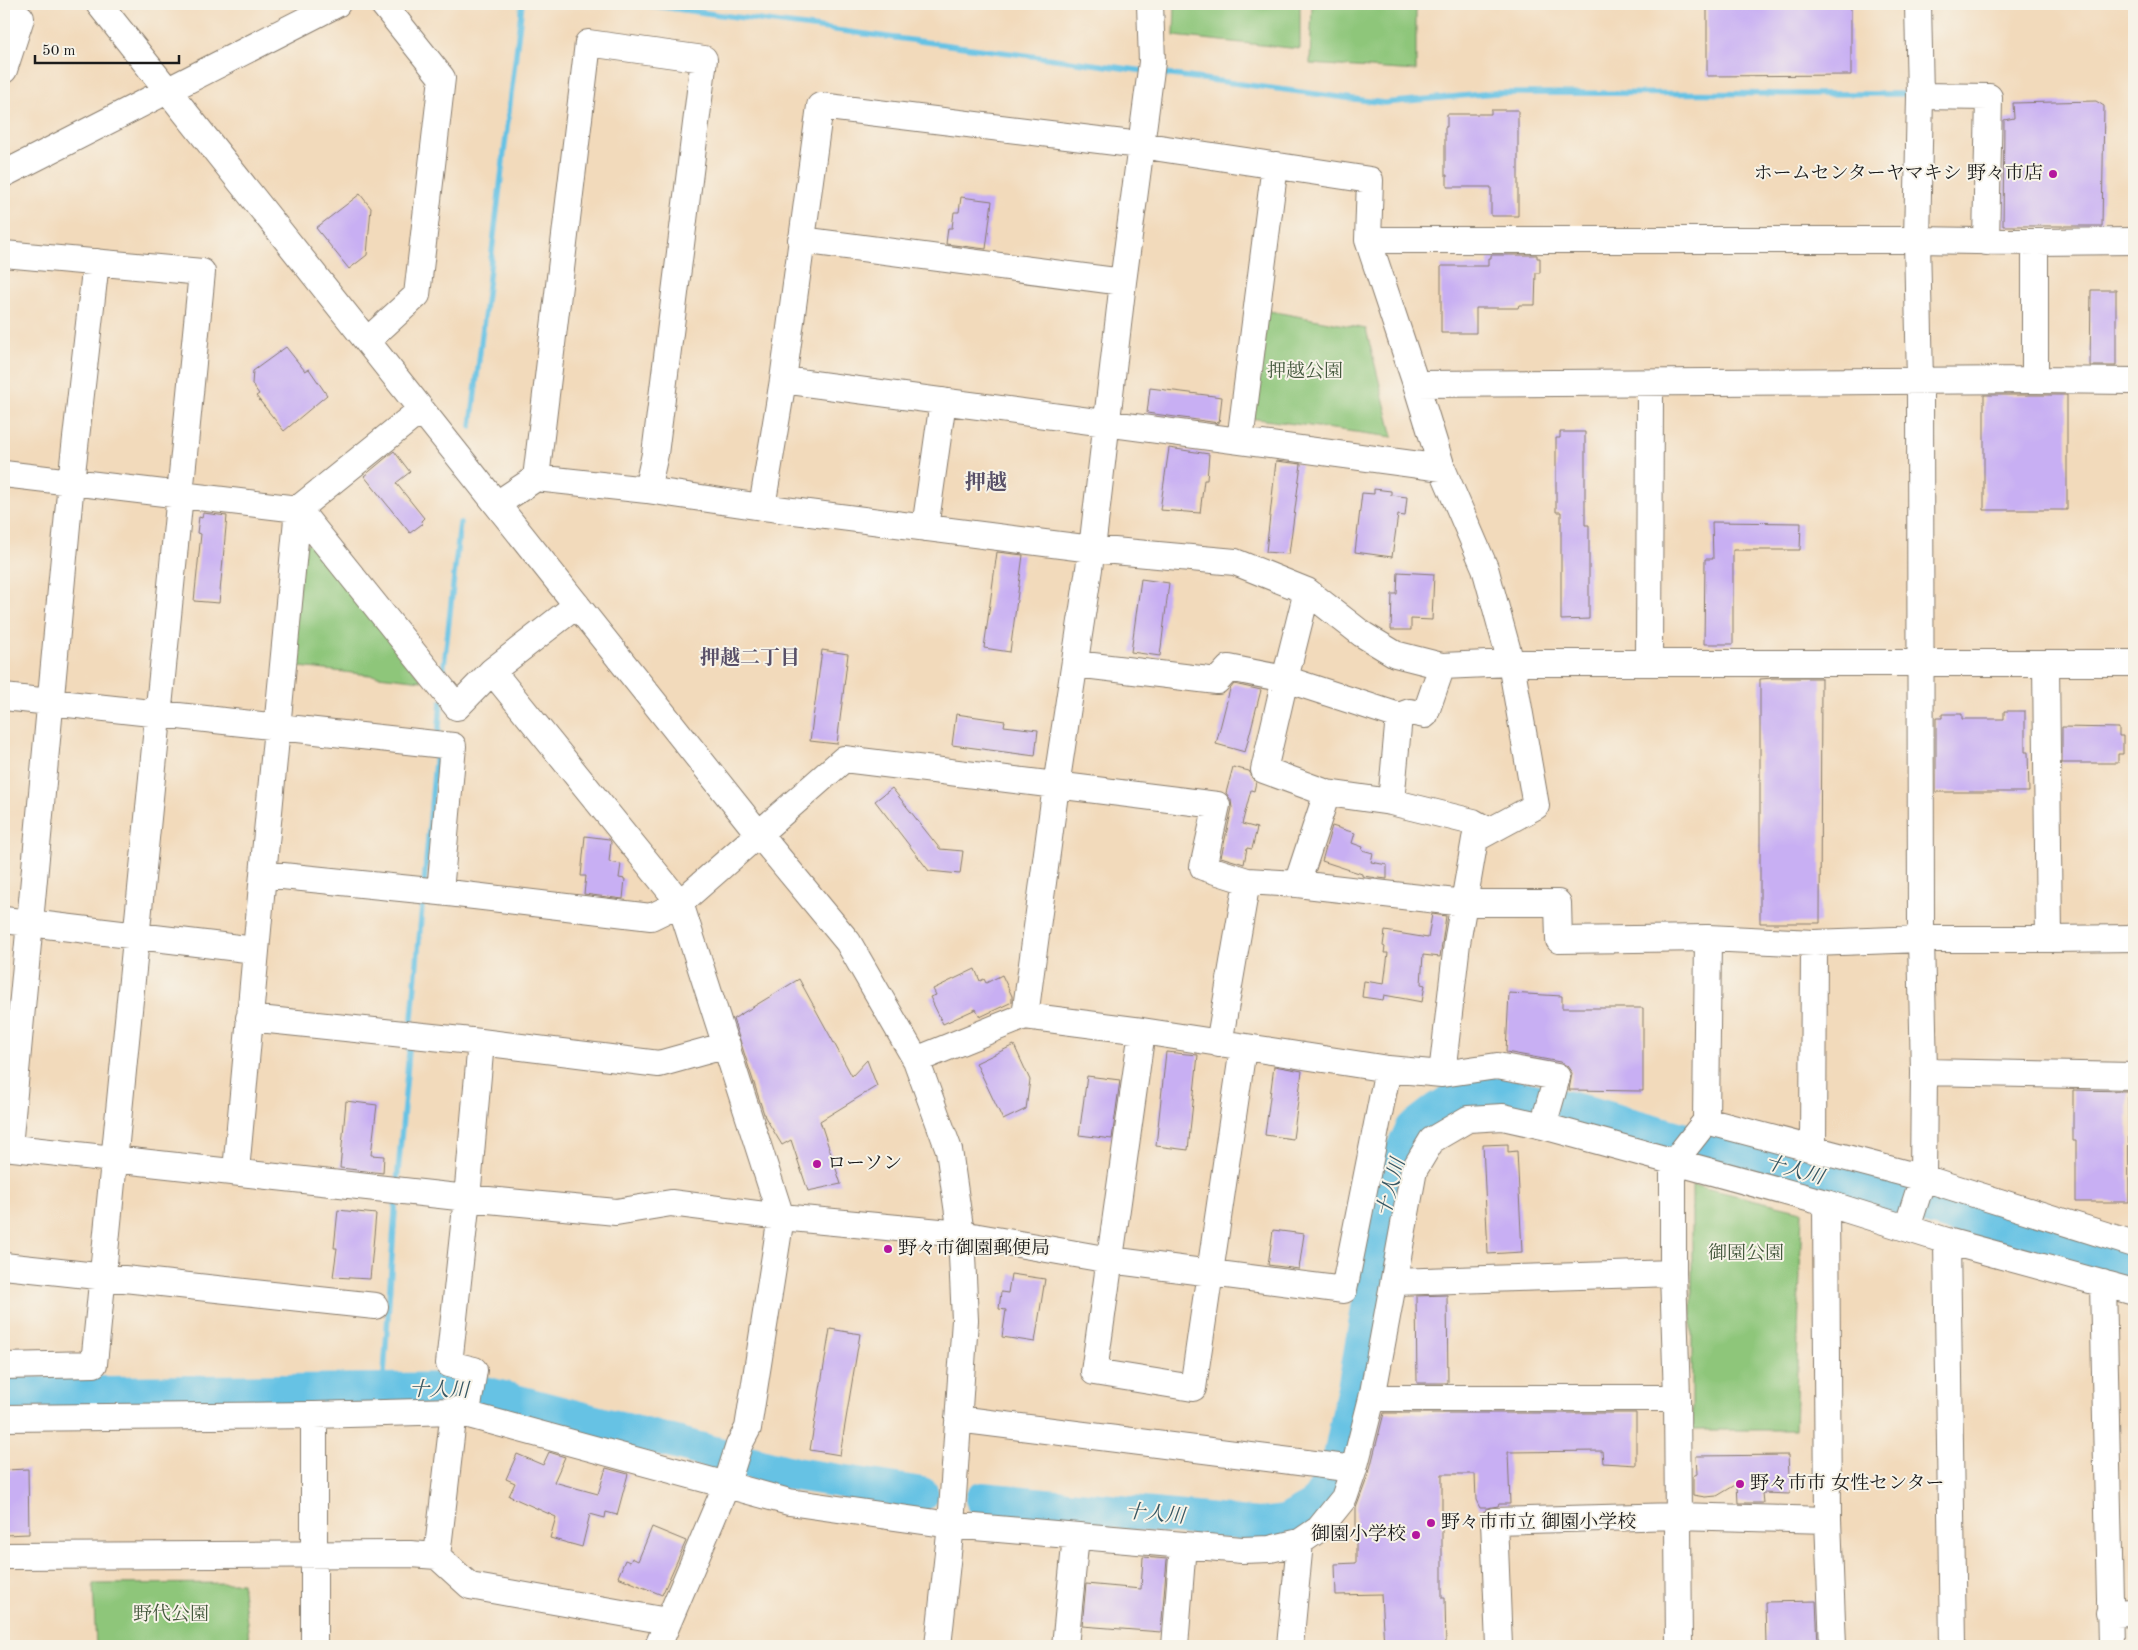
<svg xmlns="http://www.w3.org/2000/svg" width="2138" height="1650" viewBox="0 0 2138 1650" font-family="'Old Standard TT','Noto Serif JP',serif">
  <style>
    .green { fill: #8ec67a; stroke: #55714b }
    .lines { fill: none; stroke-linecap: round; stroke-linejoin: round }
    .stream { stroke: #66c2e4; stroke-width: 5.5 }
    .river { stroke: #66c2e4; stroke-width: 34 }
    .building { fill: #c8aff3 }
    .minor-casing { stroke: #877b6c; stroke-width: 28 }
    .minor { stroke: #fff; stroke-width: 26 }
    .poi-dot { fill: #b5179e; stroke: #f7f3e8; stroke-width: 2 }
    .labels { text-anchor: middle; dominant-baseline: central; stroke-width: 4; stroke-linejoin: round; paint-order: stroke }
    .poi-label { font-size: 19px; fill: #1c1c1c; stroke: #f7f3e8; text-anchor: start }
    .park-label { font-size: 19px; fill: #44583d; stroke: #f7f3e8 }
    .neighbourhood-label { font-size: 20px; font-weight: bold; fill: #584f67; stroke: #f7f3e8 }
    .water-label { font-size: 20px; font-style: italic; fill: #365662; stroke: #f7f3e8 }
    .quarter-label { font-size: 21px; font-weight: bold; fill: #584f67; stroke: #f7f3e8 }
  </style>
  <rect width="100%" height="100%" fill="#f7f3e8"/>
  <filter id="ink" filterUnits="userSpaceOnUse"><feTurbulence type="fractalNoise" baseFrequency=".02" numOctaves="2"/><feDisplacementMap in="SourceGraphic" scale="10" xChannelSelector="R" yChannelSelector="G"/><feConvolveMatrix kernelMatrix="1 2 1 2 8 2 1 2 1" color-interpolation-filters="sRGB"/></filter>
  <filter id="wash" filterUnits="userSpaceOnUse"><feTurbulence type="fractalNoise" baseFrequency=".0096" numOctaves="4" result="noise"/><feDisplacementMap in="SourceGraphic" scale="20" xChannelSelector="R" yChannelSelector="G"/><feGaussianBlur stdDeviation="1.12" result="paint"/><feColorMatrix in="noise" values="0 0 0 0 0 0 0 0 0 0 0 0 0 0 0 0 0 1.4 0 .05"/><feComposite in="paint" operator="in"/></filter>
  <g filter="url(#wash)">
    <rect width="100%" height="100%" fill="#f2dabb"/>
    <path class="green" d="M1175,4h125v45l-126,-13z
      M1312,4h104v67l-106,-7z
      M1259,309l107,20 27,108 -151,-20z
      M311,543l111,138 -131,-15 12,-120z
      M1692,1185l110,26 -7,219h-103z
      M242,1583l8,63h-154l-3,-62z"/>
    <g class="lines">
      <path class="stream" d="M639,4l506,67
        M1157,73l227,30 111,-10 412,1
        M471,426l51,-422
        M443,675l17,-152
        M438,737l3,-35
        M424,884l12,-133
        M411,1028l12,-132
        M397,1183l13,-143
        M383,1389l13,-192"/>
      <path class="river" d="M4,1394l465,-5 326,85 127,20
        M982,1499l278,26 25,-3 29,-16 23,-35 20,-99 34,-197 21,-46 26,-20 23,-14 27,-2 32,4 70,16 544,154"/>
    </g>
    <g id="blocks">
      <path class="building" d="M1707,4h144v71l-144,1z
        M2096,101l8,5 -2,120h-99l1,-106 10,-2 -1,-15z
        M1491,110h27v106h-27v-29h-44v-12h-2v-48h2v-13h44z
        M360,194l11,14 -4,47 -18,14 -33,-41z
        M961,197l31,4 -6,48 -40,-5 2,-16h4l2,-16h5z
        M1491,255h46v3h3v15h-4l-1,32h-16l-1,3h-42v25h-35v-67h47v-8h3z
        M2091,290h25v76h-26z
        M286,347l19,24 4,-2 18,26 -43,36 -28,-35 3,-2 -7,-10 1,-13z
        M1150,388l72,9 -3,26 -72,-10z
        M1984,395h83v115h-83z
        M1560,432h25v93h4v94l-28,1v-108h-5v-74h4z
        M1169,448l40,6 -2,26h-3l-4,33 -40,-3z
        M394,451l16,21 -14,11 28,35 -3,3 1,3 -12,9 -46,-57z
        M1276,461l25,3 -12,90 -23,-2z
        M1374,489l17,2v4l16,2 -2,19 -7,-1 -6,42 -37,-5 7,-59 12,1z
        M203,513l24,3 -8,87 -25,-2 7,-67 -4,-1 2,-16 3,1z
        M1712,522l89,1 -1,27h-67v94h-29l1,-85h8z
        M997,552l26,3 -13,97 -26,-4z
        M1398,572l36,2 -2,46 -21,-1v11h-20l1,-36h5z
        M1141,579l28,4 -9,73 -29,-4z
        M822,650l26,4 -11,90 -27,-3z
        M1773,678h48l-1,245h-60v-244z
        M1234,684l27,6 -16,62 -29,-8 14,-55z
        M2004,711h21v41h3l1,40h-93v-74h6v-4h20v5h42z
        M956,714l49,7 -1,5 34,4 -3,26 -83,-11z
        M2062,727l57,1v8h4v18h-5v9h-56z
        M1233,767l16,4 7,11 -2,9 -3,-1 -9,34 15,4 -5,21 -5,-1 -3,16 -23,-7 11,-49 -1,-8 -5,-7z
        M892,788l48,61 23,2 -3,23 -31,-3 -54,-70z
        M1332,826l23,7 -3,10 11,4 -1,3 11,3 -2,9 16,3v14l-25,-3v-2l-40,-13z
        M585,836l24,3 2,3 -2,20 12,2 -2,14 6,1 -2,20 -39,-5 2,-18h-5z
        M1432,914l14,2 -6,41 -17,-2 -2,29 4,1 -3,17 -38,-7 -1,5 -21,-3 2,-16 20,3 4,-31h-4l1,-6 -2,-1 2,-15 43,7z
        M975,969l5,12 4,-2 2,4 16,-8 10,21v6l-32,15 -4,-8 -33,15 -13,-27 6,-2 -3,-6z
        M799,979l53,97 15,-16 10,26 -57,35 21,63 -33,7 -17,-51 -9,5 -17,-28 -32,-98z
        M1509,993l53,3v12h81v83l-74,-1 3,-17 -5,-7 -7,-4 -54,-10z
        M1014,1045l16,35 -4,29 -23,11 -27,-57z
        M1166,1052l32,3 -10,95 -32,-4z
        M1274,1066l28,5 -9,68 -28,-4z
        M1087,1076l33,4 -8,59 -33,-4z
        M2073,1090l55,1 1,111h-53v-61h-3z
        M346,1101l31,4 -6,50 13,1 -1,17 -43,-5z
        M1508,1144v8l9,-1 5,101 -34,2 -5,-109z
        M338,1210l38,4 -6,65 -37,-2 4,-29h-3z
        M1273,1230l31,4 -5,35 -31,-4z
        M1011,1274l34,5 -10,63 -33,-5 4,-27 -7,-1 2,-17 7,1z
        M1447,1295l1,88h-31l-1,-87z
        M830,1329l30,5 -20,121 -30,-5z
        M1384,1413h252v52l-33,-2 -1,-12 -94,1 2,52h-11l-1,2 -11,2h-7l-4,-8 -1,-26h-33v124h3l1,48h-62l-3,-52 -45,1 -1,-31 21,-1v-55l13,-35z
        M549,1452l16,5 -11,25 44,12 8,-26 22,6 -11,41 -11,-3 -1,6 -15,-4 -8,33 -32,-9 6,-21 -47,-21 6,-13 -9,-4 11,-25 26,11z
        M1788,1455l2,39 -28,-1 1,10h-25l-1,-19 -20,12 -12,1 -12,-2v-19l4,-2 -1,-18z
        M28,1469l1,65 -25,1v-65z
        M652,1527l34,14 -24,54 -44,-18 7,-17 5,2 2,-4 6,3z
        M1143,1557l24,2 -6,73 -79,-6 4,-42 55,5z
        M1816,1601l2,45h-52l-1,-44z"/>
    </g>
  </g>
  <g filter="url(#ink)">
    <use href="#blocks" fill-opacity="0" stroke="#877b6c" stroke-width="1"/>
    <g class="lines">
      <g class="minor-casing">
        <path id="minor" d="M99,4l659,829 90,109 68,118 33,90 12,84 4,86 -14,205 -13,121
          M4,16l17,2 -17,52
          M1920,96l69,1 -3,145
          M4,174l333,-170
          M801,240l322,42
          M4,254l198,18 -108,1092 -90,2
          M368,340l49,-45 25,-217 -59,-74
          M783,380l37,-274 320,39 230,35 -2,60
          M2035,380l99,1
          M1416,384l619,-4v-138
          M1240,441l35,-276
          M4,474l294,35 123,-99
          M536,478l52,-435 116,16 -49,395 -8,36
          M497,504l39,-26 111,12 115,17 330,42 143,13 72,29 55,43 33,20 47,12 69,-3h623
          M762,507l21,-127 659,88
          M298,509l159,198 35,-36
          M925,528l18,-127
          M577,605l-85,66 188,232 164,-144 373,46 -14,62 44,14 50,3 30,-91 -63,-23 21,-91 114,37 11,-4 15,3 17,-49
          M1649,663l1,-279
          M2046,663l3,276 85,-1
          M1076,664l141,17 12,-13 56,11 22,-88
          M4,697l449,49 -13,146 -177,-18 -27,297
          M1327,793l64,9 82,20 16,9
          M1391,802l8,-86
          M263,874l35,-365
          M1297,884l167,19h94l1,37 149,-2 106,5 107,-4h128
          M440,892l211,25 29,-14 101,314 -33,211 -9,17 -13,41 -68,160
          M4,920l251,30
          M1708,938l-2,183 217,57 211,66
          M1025,1016l117,15 246,38
          M249,1018l232,24 178,22 68,-19
          M1142,1031l-48,341 99,16 50,-340
          M1219,1044l28,-163
          M916,1060l109,-44 31,-230 36,-237 31,-267 29,-220 -2,-58
          M1924,1072l210,4
          M1442,1074l15,-131 18,-104 61,-33 -25,-143 -26,-95 -43,-100 -26,-84 -48,-144h549l118,2 99,-1
          M4,1147l463,51 149,14 55,-9 110,14 180,17 149,26 234,30 44,-221 54,5 55,-8 60,11 -14,49
          M9,1147l62,-665 25,-220
          M1813,1150l1,-207
          M1826,1203l2,317 5,126
          M1907,1228l16,-50 1,-106 -3,-133 -1,-557 -3,-142 3,-144 -2,-92
          M1947,1241l6,405
          M4,1266l371,40
          M1394,1282l279,-9
          M2103,1283l8,363
          M1372,1398h305
          M4,1418l310,-3 140,-4 335,91 162,23 291,25 28,-1 30,-7 19,-13 25,-31 10,-29 18,-71 42,-228 18,-30 36,-21 35,-2 40,9 283,77 121,38 187,51
          M958,1419l396,50
          M4,1556l406,-2 27,2 33,30 197,35
          M437,1556l17,-145 14,-5 6,-36 -25,-6 18,-166 14,-156
          M2109,1613l25,-1
          M314,1646v-231
          M1065,1646l11,-110
          M1175,1646l8,-101
          M1290,1646l10,-104
          M1499,1646l-5,-125 183,-5 151,4
          M1679,1646l-2,-248 -4,-125v-110l33,-42"/>
      </g>
      <use href="#minor" class="minor"/>
    </g>
  </g>
  <g class="poi-dot">
    <circle cx="2053" cy="174" r="5"/>
    <circle cx="817" cy="1164" r="5"/>
    <circle cx="888" cy="1249" r="5"/>
    <circle cx="1740" cy="1484" r="5"/>
    <circle cx="1431" cy="1523" r="5"/>
    <circle cx="1416" cy="1535" r="5"/>
  </g>
  <g class="labels">
    <g class="poi-label">
      <text x="2043" y="174" text-anchor="end">ホームセンターヤマキシ 野々市店</text>
      <text x="827" y="1164">ローソン</text>
      <text x="898" y="1249">野々市御園郵便局</text>
      <text x="1750" y="1484">野々市市 女性センター</text>
      <text x="1441" y="1523">野々市市立 御園小学校</text>
      <text x="1406" y="1535" text-anchor="end">御園小学校</text>
    </g>
    <g class="park-label">
      <text x="1305" y="372">押越公園</text>
      <text x="1746" y="1254">御園公園</text>
      <text x="171" y="1615">野代公園</text>
    </g>
    <g class="neighbourhood-label">
      <text x="750" y="659">押越二丁目</text>
    </g>
    <g class="water-label">
      <text transform="translate(1794 1171) rotate(16)">十人川</text>
      <text transform="translate(1392 1188) rotate(-75)">十人川</text>
      <text transform="translate(439 1391) rotate(1)">十人川</text>
      <text transform="translate(1155 1515) rotate(5)">十人川</text>
    </g>
    <g class="quarter-label">
      <text x="986" y="483">押越</text>
    </g>
  </g>
  <rect width="2138" height="1650" fill="none" stroke="#f7f3e8" stroke-width="20"/>
  <path d="M35 55v8h144v-8" fill="none" stroke="#1c1c1c" stroke-width="2.5"/>
  <text x="42" y="55" font-size="15" fill="#1c1c1c" stroke="#f7f3e8" stroke-width="4" paint-order="stroke">50 m</text>
</svg>
